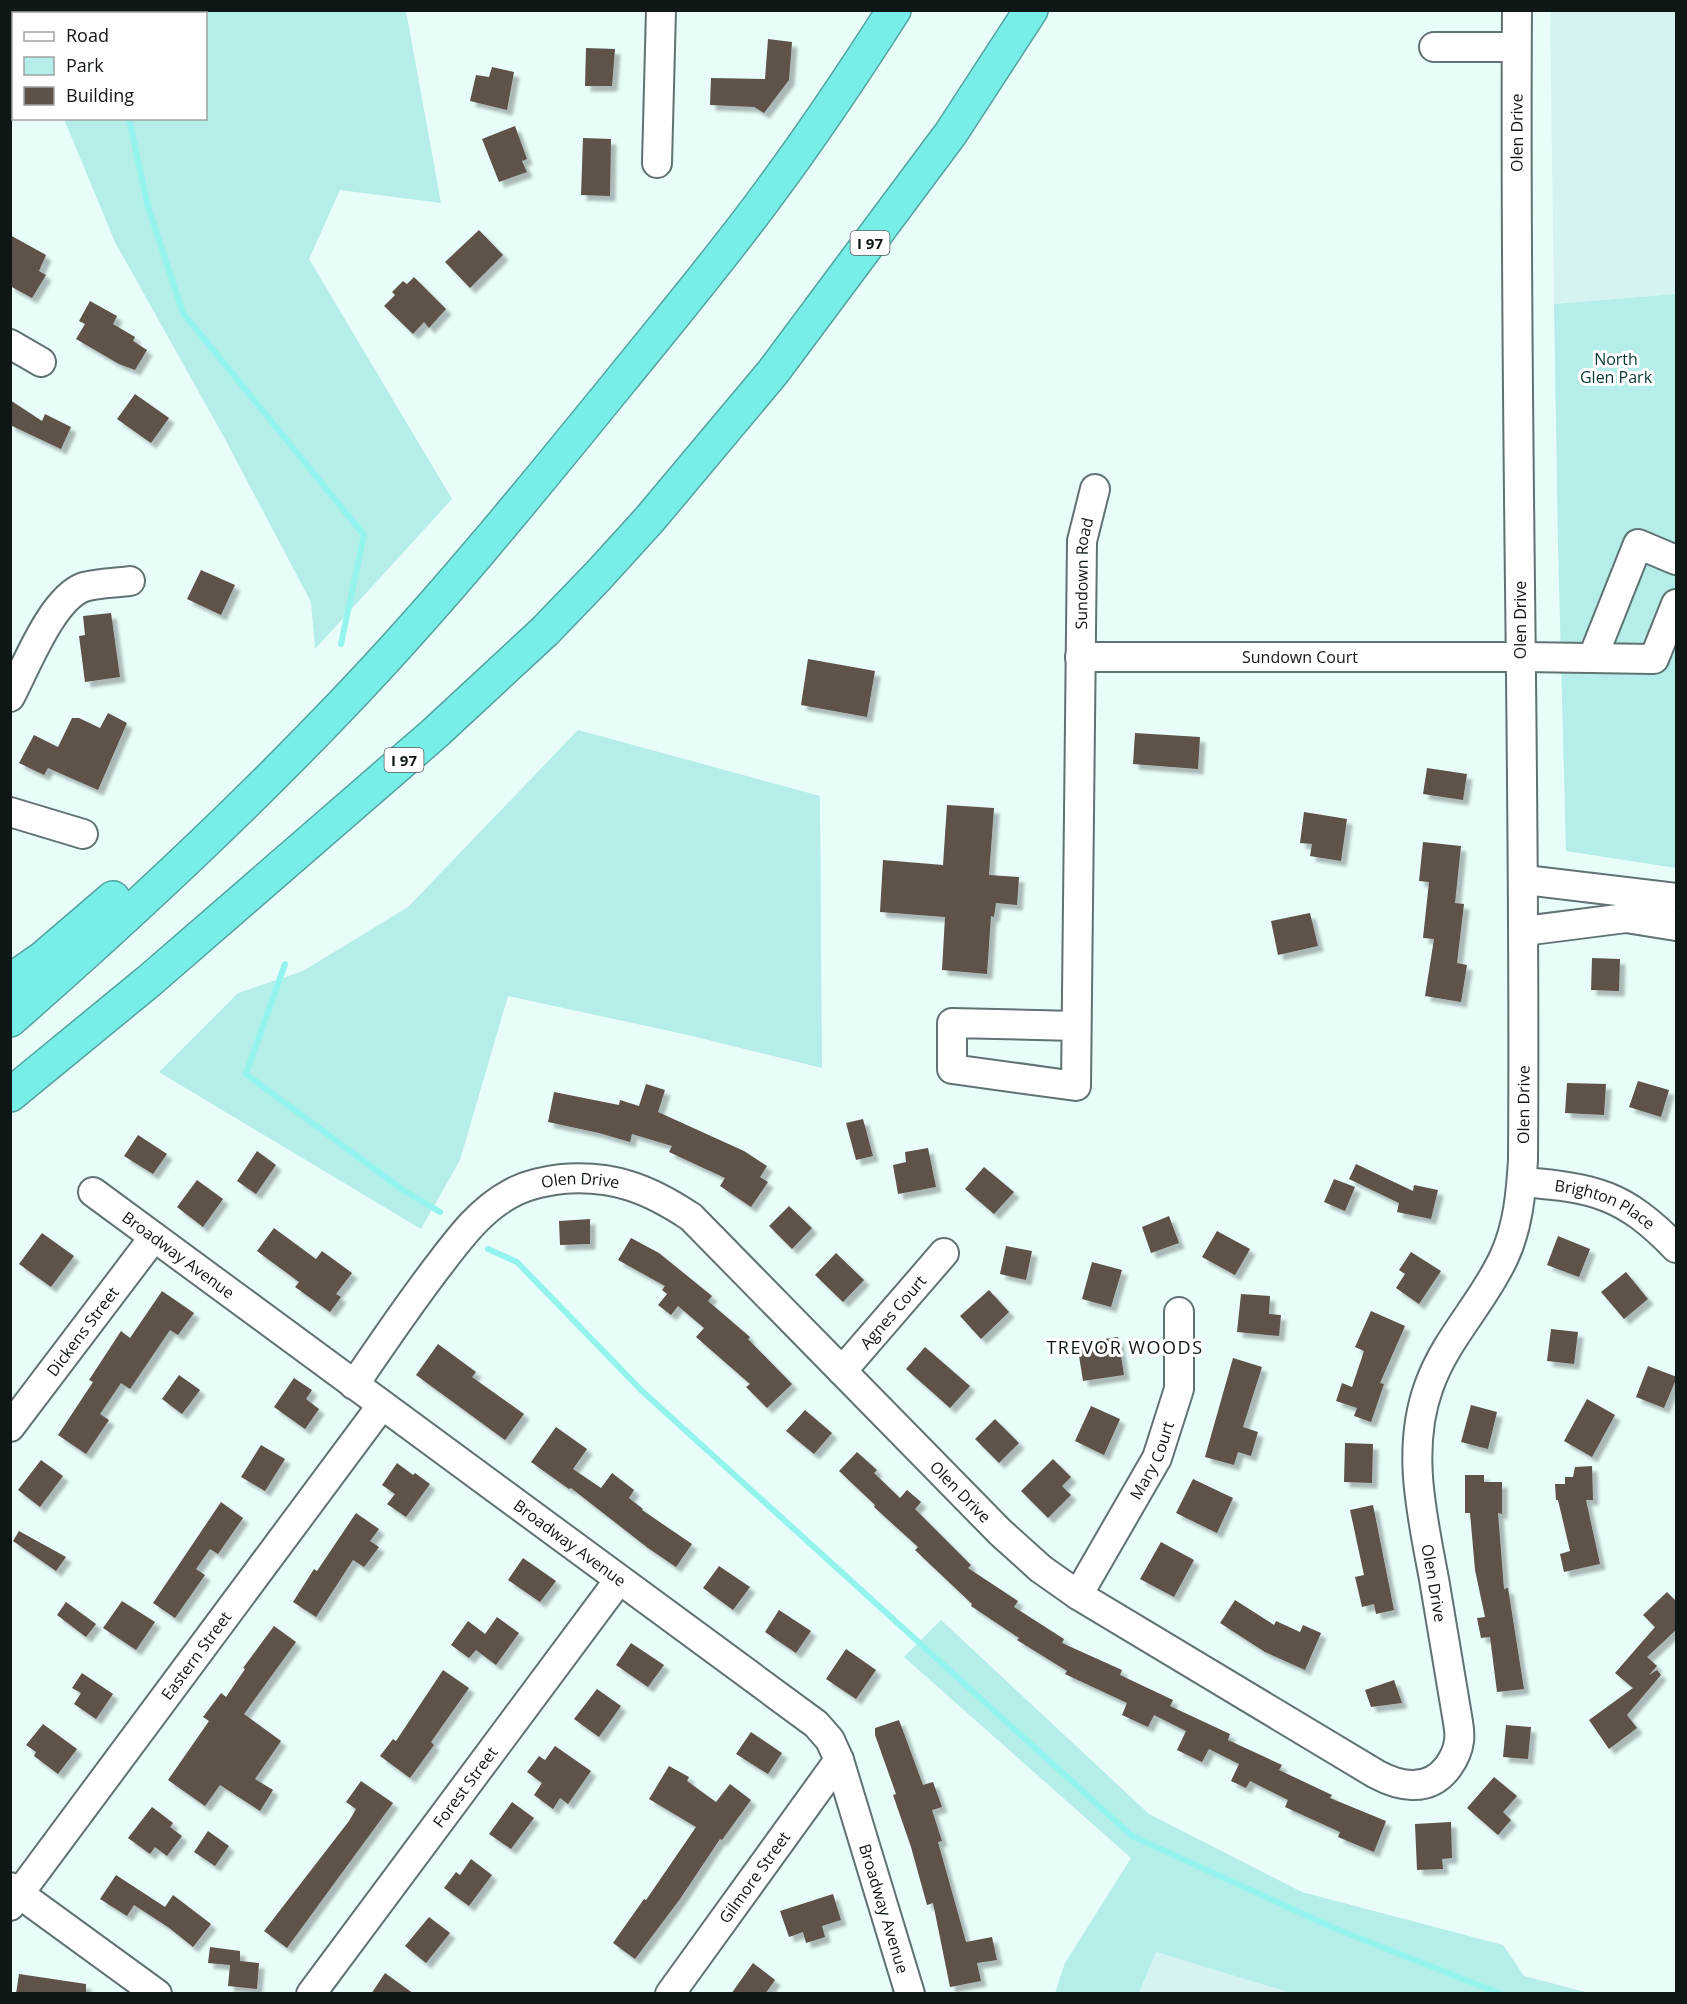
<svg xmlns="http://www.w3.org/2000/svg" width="1687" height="2004" viewBox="0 0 1687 2004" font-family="'Open Sans',sans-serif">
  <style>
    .built { fill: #d5f3f1 }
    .green { fill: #b5ede9 }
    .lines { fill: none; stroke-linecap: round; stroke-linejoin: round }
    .stream { stroke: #93f4ee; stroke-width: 6 }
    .building { fill: #5e5248; filter: url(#shadow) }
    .minor-casing { stroke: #607271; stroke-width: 32 }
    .highway-casing { stroke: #53a29e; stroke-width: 36 }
    .minor { stroke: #fff; stroke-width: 28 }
    .highway { stroke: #77eee7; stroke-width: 33 }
    .labels { text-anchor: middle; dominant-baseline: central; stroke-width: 6; stroke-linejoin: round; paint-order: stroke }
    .shield { fill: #fff; stroke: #575c5c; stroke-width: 1.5 }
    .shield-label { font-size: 15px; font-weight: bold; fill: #0f1616 }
    .street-label { font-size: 16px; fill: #0f1616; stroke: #fff }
    .park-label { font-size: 16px; fill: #063735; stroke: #fff }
    .neighbourhood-label { font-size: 18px; letter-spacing: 1.5px; fill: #0f1616; stroke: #fff }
  </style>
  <defs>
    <filter id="shadow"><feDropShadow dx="5.5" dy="5.5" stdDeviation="1.5" flood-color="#0004"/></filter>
  </defs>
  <rect width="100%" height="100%" fill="#e8fcfa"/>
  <path class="built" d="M1550,11h126v283l-122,10z
    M1156,1952l135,41 -152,1z"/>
  <path class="green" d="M10,11h396l35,192 -101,-13 -31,69 143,240 -137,150 -4,-47 -86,-163 -110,-197 -51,-123 142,-1v-104h-192l-1,49 -2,-2z
    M1676,294v574l-110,-17 -8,-306 -4,-241z
    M578,730l242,66 2,272 -134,-33 -180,-39 -48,164 -39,69 -262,-157 79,-79 65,-22 105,-64z
    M941,1620l208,194 153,78 201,53 21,31 65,17h-298l-135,-41 -17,41h-84l10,-30 66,-105 -227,-201z"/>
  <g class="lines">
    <path class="stream" d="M104,10l2,4
      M129,118l18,85 36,110 181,222 -23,109
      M285,964l-39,110 157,116 37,22
      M488,1249l29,13 124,128 491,446 202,92 167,66"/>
  </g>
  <path class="building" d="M768,39l24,3 -3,38 -25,33 -10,-6 -44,-2 1,-27 54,1z
    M586,48l29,1 -3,37h-27z
    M492,67l22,5 -7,38 -37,-9 6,-26 13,2z
    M515,126l12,33 -5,2 5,11 -28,10 -17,-43z
    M583,138l28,1 -1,57 -29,-1z
    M479,230l24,25 -33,33 -25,-26z
    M10,235l36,20 -7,16 7,4 -14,23 -22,-12z
    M414,277l32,32 -17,19 -5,-6 -11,12 -29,-28 11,-11 -3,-3 11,-11 4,3z
    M90,301l27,15 -4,8 22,13 -2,4 14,9 -12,20 -16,-6 -43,-25 9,-15 -6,-3z
    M135,394l34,24 -18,25 -34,-24z
    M10,400l32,21 3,-7 26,13 -10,22 -51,-24z
    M201,570l34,15 -14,30 -34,-16z
    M111,613l9,64 -35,5 -6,-46 6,-1 -2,-19z
    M808,659l67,12 -8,46 -66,-12z
    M108,713l19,10 -29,67 -50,-22 -4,7 -25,-12 15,-28 24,12 14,-29h7l21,10z
    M1135,733l65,4 -2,32 -65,-5z
    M1427,768l40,6 -4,26 -40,-6z
    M947,805l47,3 -5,67 30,2 -2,28 -21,-2 -2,14 -3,-1 -4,58 -45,-4 3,-53 -65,-5 3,-52 60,5z
    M1304,812l43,7 -6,42 -31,-5 2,-12 -12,-1z
    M1423,842l38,4 -6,57 9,1 -7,59 10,2 -6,37 -36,-6 9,-57 -11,-1 6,-56 -10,-1z
    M1310,913l8,33 -40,9 -7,-34z
    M1592,958l28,1 -1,32 -28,-1z
    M1638,1081l31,9 -8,27 -32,-10z
    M1567,1083l39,1 -2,31 -39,-2z
    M646,1084l19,6 -7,22 86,39 23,15 -7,11 8,5 -17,25 -31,-21 5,-8 -56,-26 3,-6 -40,-12 -2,8 -31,-9 -51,-11 6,-30 65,13 1,-5 19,6z
    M863,1119l10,37 -17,4 -10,-37z
    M138,1135l29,19 -14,20 -29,-18z
    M928,1148l8,39 -38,7 -5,-29 13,-3 -1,-10z
    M257,1151l19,14 -20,29 -19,-13z
    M1356,1164l57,27 1,-6 24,5 -7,29 -34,-7 2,-9 -50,-24z
    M984,1167l30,25 -20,22 -29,-25z
    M1334,1179l21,8 -10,24 -21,-9z
    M197,1180l26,19 -20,28 -26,-20z
    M789,1206l23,22 -20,21 -23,-23z
    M1169,1216l10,27 -28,10 -9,-26z
    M590,1219v25l-30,1 -1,-24z
    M274,1228l42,31 6,-8 30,22 -16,21 5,3 -11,15 -35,-25 4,-5 -42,-31z
    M1217,1231l33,18 -15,26 -33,-18z
    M42,1233l32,23 -23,31 -32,-23z
    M1558,1236l32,13 -11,28 -32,-12z
    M631,1238l28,15 53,43 -4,5 42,36 -2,2 44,45 -25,24 -21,-21 4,-3 -54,-47 8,-9 -26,-22 -7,9 -13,-10 9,-11 -5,-4 3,-4 -47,-26z
    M1006,1246l26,5 -6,29 -26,-6z
    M1411,1252l30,19 -22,33 -23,-16 9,-14 -6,-4z
    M836,1253l28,27 -21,22 -28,-27z
    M1092,1262l30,8 -11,37 -29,-8z
    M1626,1272l22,27 -24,20 -23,-27z
    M989,1290l20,22 -28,27 -21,-23z
    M162,1291l32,22 -16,22 -8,-5 -40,59 -9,-6 -21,31 9,6 -23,34 -28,-19 35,-53 -4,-2 32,-49 9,7z
    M1241,1294l29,2 -1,18 12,1 -2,21 -42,-4z
    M1371,1311l34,15 -25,57 4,1 -13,38 -17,-6 3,-8 -21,-7 6,-18 10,4 12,-36 -9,-4z
    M1551,1329l27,3 -4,32 -27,-3z
    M1118,1337l6,38 -41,6 -6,-38z
    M438,1344l38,28 -4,5 52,37 -19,26 -89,-65z
    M925,1347l45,39 -20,22 -44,-39z
    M1233,1358l29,9 -19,60 15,5 -7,24 -13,-4 -4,13 -29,-8z
    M1648,1366l29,11 -13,31 -28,-11z
    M179,1375l21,15 -18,24 -20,-15z
    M294,1378l18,12 -6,9 13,10 -14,20 -31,-22z
    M1587,1399l28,16 -23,42 -28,-16z
    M1471,1405l26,7 -9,37 -27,-7z
    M1091,1406l29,13 -16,36 -29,-14z
    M805,1410l27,23 -18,21 -28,-23z
    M995,1419l24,24 -20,20 -24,-24z
    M556,1427l31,22 -14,20 28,19 11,-15 22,17 -5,8 14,11 -1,1 50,34 -16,23 -28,-19 -77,-60 -2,1 -38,-27z
    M1345,1443l28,1 -1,39 -28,-1z
    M261,1445l24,14 -20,32 -24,-14z
    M857,1452l20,18 -3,3 26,25 7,-8 14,12 -6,7 56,56 -3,3 50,33 -4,6 50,32 -2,4 60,27 -2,5 53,25 -3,6 60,28 -2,6 54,25 -3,5 53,25 -2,3 56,23 -12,31 -36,-15 2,-5 -55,-25 3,-7 -38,-19 -4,7 -15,-7 8,-17 -30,-15 -7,13 -25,-12 9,-19 -32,-16 -6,12 -26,-12 5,-12 -62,-29 2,-3 -50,-31 2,-2 -48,-32 1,-2 -57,-54 3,-3 -44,-40 1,-2 -36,-34z
    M1053,1459l18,18 -9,9 9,9 -23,23 -27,-27z
    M41,1460l22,16 -23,31 -22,-17z
    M397,1463l16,12 2,-2 15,11 -24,33 -19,-13 8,-10 -13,-9z
    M1592,1466l1,34h-7l14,64 -36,8 -4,-18 10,-3 -12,-51h-2l-1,-16h10v-7h8l2,-10z
    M1465,1475h19v7h18v32l-4,-1 6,76 4,-1 16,101 -27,3 -7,-55 -9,1 -4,-20 8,-1 -10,-47 -5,-57h-5z
    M1193,1479l40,19 -16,35 -41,-20z
    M221,1502l22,16 -25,36 -8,-5 -14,20 9,6 -30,43 -22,-15z
    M1373,1505l21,105 -18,4 -2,-10 -12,3 -7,-30 9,-2 -14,-65z
    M356,1513l23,16 -9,12 9,6 -15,20 -11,-7 -37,57 -23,-15 21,-33 3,2z
    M19,1531l47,26 -10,14 -43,-30z
    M1161,1542l33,18 -20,37 -34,-18z
    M523,1558l33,23 -16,21 -32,-22z
    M719,1566l31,21 -17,23 -30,-22z
    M1667,1592l10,10v27l-30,28 10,9 -8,9 8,-5 4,5 -34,40 10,13 -28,21 -20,-29 44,-32 -18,-15 40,-46 -12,-12z
    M1235,1600l39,25 2,-4 24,11 3,-7 18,8 -16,37 -40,-18 -45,-29z
    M122,1601l33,21 -19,28 -33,-22z
    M66,1602l30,22 -10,13 -29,-22z
    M779,1610l32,21 -15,22 -31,-21z
    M497,1617l22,16 -23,32 -20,-15 -7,8 -18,-13 17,-24 17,13z
    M274,1626l22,16 -52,72 37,27 -26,38 18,11 -13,21 -40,-26 -15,21 -37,-26 41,-59 -6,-4 18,-24 5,4 19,-28 -2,-1z
    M631,1643l33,22 -16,22 -32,-22z
    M846,1649l30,21 -20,29 -30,-20z
    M443,1670l26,18 -38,54 3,3 -24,33 -30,-22 13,-17 3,2z
    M82,1673l31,21 -17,25 -22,-15 7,-11 -9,-5z
    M1394,1680l8,23 -31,4 -6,-17z
    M597,1689l24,17 -22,31 -25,-18z
    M899,1720l24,65 10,-3 9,25 -10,3 10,31 -4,1 28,100 26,-5 5,23 -20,3 4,18 -31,6 -17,-84 -6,2 -16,-58 -18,-52 3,-1 -21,-59v-7z
    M43,1724l34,25 -19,25 -24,-18 2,-4 -10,-7z
    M1506,1725l25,2 -3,32 -25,-2z
    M751,1732l31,21 -14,21 -32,-20z
    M555,1746l36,25 -23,33 -8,-6 -7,11 -19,-14 8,-12 -15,-11 12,-16 6,4z
    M669,1766l20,11 -2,4 29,21 14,-18 21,16 -29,40 -2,-1 -40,60 -45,60 -22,-16 31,-44 2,1 50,-73 -47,-28z
    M1494,1777l23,19 -14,16 8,8 -13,15 -31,-27z
    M361,1781l32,22 -106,145 -23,-17 85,-110 7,-12 -10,-7z
    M512,1802l22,16 -23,31 -22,-15z
    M152,1807l21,16 -3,4 12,9 -15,20 -12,-9 -5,7 -22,-16z
    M1451,1822l1,36 -10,1 1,10 -26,1 -2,-46z
    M208,1831l21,15 -14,20 -21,-14z
    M471,1859l21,16 -23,31 -25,-18 12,-16 4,3z
    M116,1875l49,32 8,-12 38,29 -18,23 -25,-20 -34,-22 -7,11 -27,-17z
    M833,1894l8,26 -19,6 3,11 -19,6 -3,-11 -14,5 -9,-26z
    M429,1917l21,16 -24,30 -21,-17z
    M210,1947l30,4v10l19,2 -2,26 -29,-3 2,-21 -22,-2z
    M753,1963l22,17 -10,14h-34z
    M385,1973l29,21h-43z
    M19,1974l67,10v10h-70z"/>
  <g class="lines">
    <g class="minor-casing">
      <g id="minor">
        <path d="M1434,47h82"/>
        <path d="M657,163l4,-153"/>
        <path d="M10,344l31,18"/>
        <path id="s1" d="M1080,657h440l134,2 22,-55"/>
        <path d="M1593,657l45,-113 38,16"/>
        <path d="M10,697c16,-30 42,-99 74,-110 14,-4 32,-4 46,-6"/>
        <path d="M10,812l73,22"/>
        <path d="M1525,880l151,18"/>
        <path d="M1524,931l102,-13 50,8"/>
        <path id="s2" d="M1076,1026l-124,-3v46l124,17 6,-545 13,-52"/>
        <path id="s3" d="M1522,1182c73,6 102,12 154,66"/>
        <path id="s4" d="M93,1192l723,532 14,16 9,20 71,234"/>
        <path id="s5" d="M842,1371l102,-118"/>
        <path id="s6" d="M354,1385c28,-41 55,-81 85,-120 20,-26 41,-55 71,-71 15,-9 35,-13 52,-15 52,-4 87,10 129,38l309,315 41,37 37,26 298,179c24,13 53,19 72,-7 5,-7 10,-17 11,-26 1,-6 0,-13 -1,-19 -8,-48 -16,-95 -24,-143 -12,-64 -28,-130 -5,-193 17,-48 54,-83 75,-129 14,-30 17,-64 19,-97 3,-383 -9,-766 -6,-1150"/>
        <path id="s7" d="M10,1427l144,-190"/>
        <path id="s8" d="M1078,1595l79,-137 22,-69v-77"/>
        <path d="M10,1887l147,107"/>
        <path id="s9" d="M10,1906l372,-501"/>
        <path id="s10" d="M311,1994l308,-414"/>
        <path id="s11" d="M670,1994l169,-234"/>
      </g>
    </g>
    <g class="highway-casing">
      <path id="highway" d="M10,981l33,-23 70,-60
        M10,1020c114,-100 225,-203 329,-312 100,-104 191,-216 282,-328 51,-63 103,-125 151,-191 43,-58 83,-118 122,-179
        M10,1095l139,-114 286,-248 110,-102 53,-55 51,-56 124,-148 178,-239 80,-123"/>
    </g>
    <use href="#minor" class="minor"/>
    <use href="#highway" class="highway"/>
  </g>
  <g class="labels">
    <g class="shield">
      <rect x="850.5" y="231" width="39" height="24" rx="4.5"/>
      <rect x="384.5" y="748" width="39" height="24" rx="4.5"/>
    </g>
    <g class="shield-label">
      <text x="870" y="243">I 97</text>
      <text x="404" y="760">I 97</text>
    </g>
    <g class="street-label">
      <text stroke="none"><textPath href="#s6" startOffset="3074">Olen Drive</textPath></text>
      <text stroke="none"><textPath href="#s2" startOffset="808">Sundown Road</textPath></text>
      <text transform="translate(1520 620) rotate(-90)">Olen Drive</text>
      <text stroke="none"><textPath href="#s1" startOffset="220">Sundown Court</textPath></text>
      <text stroke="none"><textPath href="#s6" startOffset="2102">Olen Drive</textPath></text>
      <text stroke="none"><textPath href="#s6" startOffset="321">Olen Drive</textPath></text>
      <text stroke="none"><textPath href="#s3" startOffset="87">Brighton Place</textPath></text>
      <text stroke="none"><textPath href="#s4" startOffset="106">Broadway Avenue</textPath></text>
      <text stroke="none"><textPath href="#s5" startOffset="78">Agnes Court</textPath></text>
      <text stroke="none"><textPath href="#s7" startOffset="120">Dickens Street</textPath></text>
      <text stroke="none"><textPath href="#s8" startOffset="154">Mary Court</textPath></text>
      <text stroke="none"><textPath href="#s6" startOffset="825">Olen Drive</textPath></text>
      <text stroke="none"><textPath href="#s4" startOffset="592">Broadway Avenue</textPath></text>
      <text transform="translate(1434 1583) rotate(80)">Olen Drive</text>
      <text stroke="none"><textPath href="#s9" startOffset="312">Eastern Street</textPath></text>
      <text stroke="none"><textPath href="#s10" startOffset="258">Forest Street</textPath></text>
      <text stroke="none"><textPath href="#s11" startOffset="144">Gilmore Street</textPath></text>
      <text stroke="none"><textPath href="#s4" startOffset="1096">Broadway Avenue</textPath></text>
    </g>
    <g class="park-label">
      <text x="1616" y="359">North<tspan x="1616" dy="18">Glen Park</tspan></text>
    </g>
    <g class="neighbourhood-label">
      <text x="1125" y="1347">TREVOR WOODS</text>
    </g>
  </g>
  <rect width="1687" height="2004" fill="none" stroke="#0f1616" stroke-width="24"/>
  <rect x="12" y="12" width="195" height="108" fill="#ffffff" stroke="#9fa2a2" stroke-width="1.5"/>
  <rect x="24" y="32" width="30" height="9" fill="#ffffff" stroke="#9fa2a2" stroke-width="1.5"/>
  <text x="66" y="42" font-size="18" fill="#0f1616">Road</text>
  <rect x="24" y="57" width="30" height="18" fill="#b5ede9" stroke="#9fa2a2" stroke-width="1.5"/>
  <text x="66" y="72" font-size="18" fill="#0f1616">Park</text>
  <rect x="24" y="87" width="30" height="18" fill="#5e5248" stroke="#9fa2a2" stroke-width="1.5"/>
  <text x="66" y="102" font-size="18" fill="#0f1616">Building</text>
</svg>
